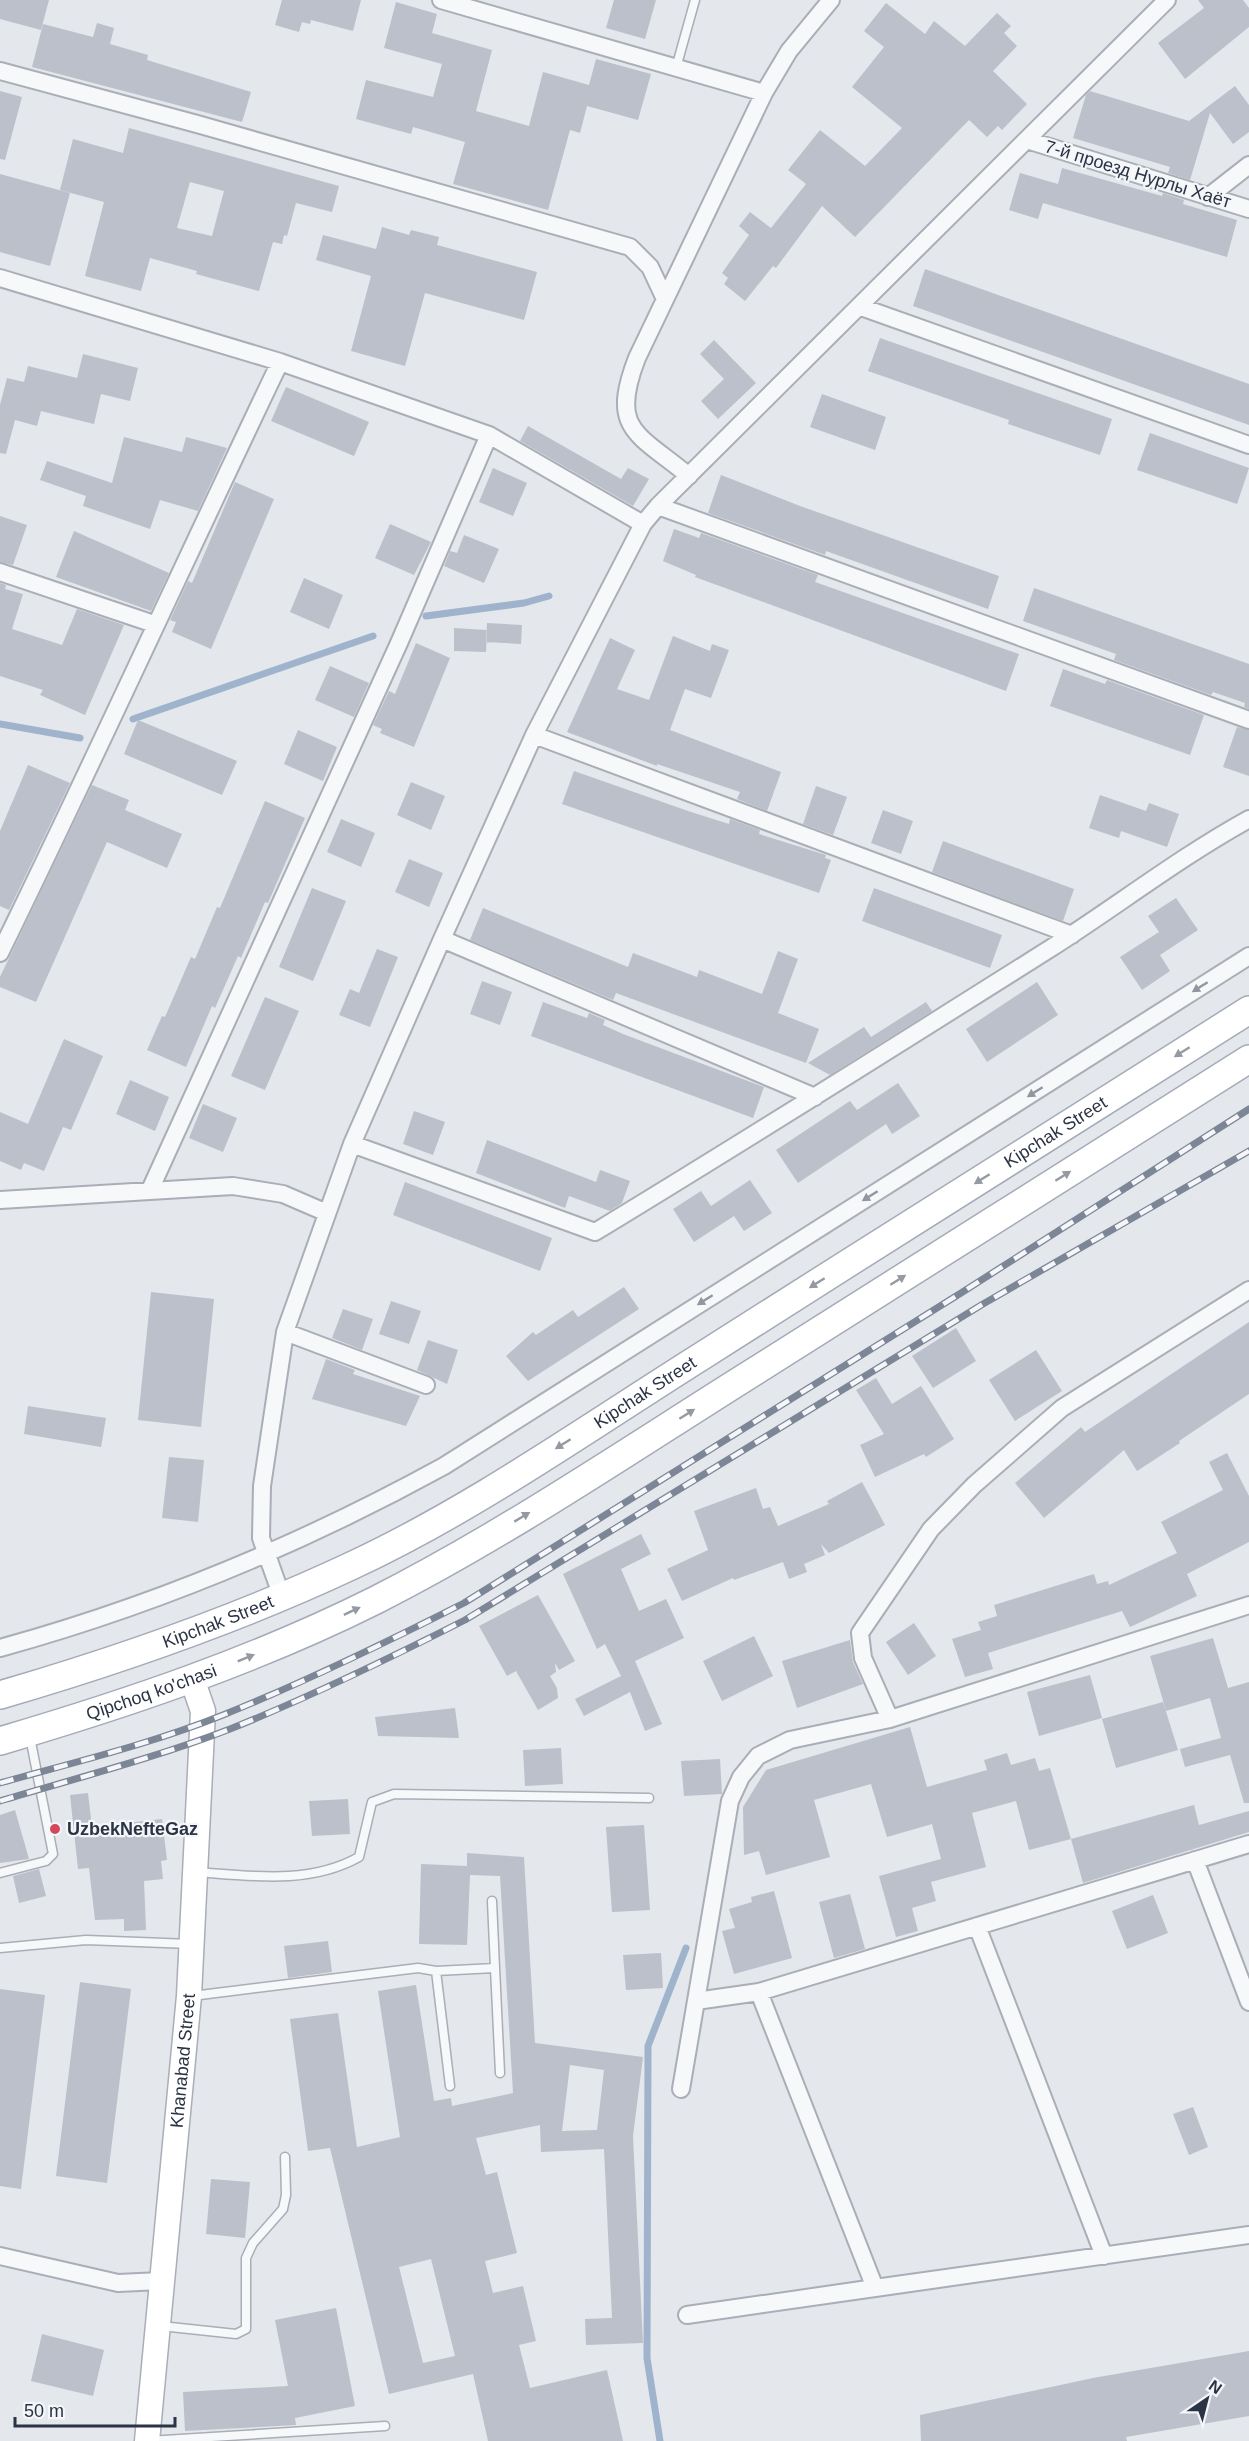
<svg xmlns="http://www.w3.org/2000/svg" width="1249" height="2441" viewBox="0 0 1249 2441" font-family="Arial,sans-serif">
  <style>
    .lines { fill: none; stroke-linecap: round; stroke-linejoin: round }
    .stream { stroke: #9fb4cc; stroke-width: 7 }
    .building { fill: #bbc0ca; fill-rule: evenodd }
    .lane-casing { stroke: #a9aeb7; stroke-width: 11 }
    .street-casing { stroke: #a9aeb7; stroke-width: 20 }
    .secondary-casing { stroke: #a9aeb7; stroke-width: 27 }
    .primary-casing { stroke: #a3abb8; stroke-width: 30 }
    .lane { stroke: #f7f8fa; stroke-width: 8 }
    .street { stroke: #f7f8fa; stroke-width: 16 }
    .secondary { stroke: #fff; stroke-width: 24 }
    .primary { stroke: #fff; stroke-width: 27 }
    .rail-casing { stroke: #7d8696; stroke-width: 7 }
    .rail { stroke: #f4f6f9; stroke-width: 4.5; stroke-dasharray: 14; stroke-linecap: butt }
    .oneway { fill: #9196a0 }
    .oneway2 { fill: #959aa2 }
    .poi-dot { fill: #d1495b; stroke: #f4f6f9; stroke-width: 2 }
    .labels { text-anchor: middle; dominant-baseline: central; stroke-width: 4.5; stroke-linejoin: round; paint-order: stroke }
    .street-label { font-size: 18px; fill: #2b3445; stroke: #f4f6f9 }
    .poi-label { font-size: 18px; font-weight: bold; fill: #2b3445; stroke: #f4f6f9; text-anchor: start }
  </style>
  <rect width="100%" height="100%" fill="#e4e7ec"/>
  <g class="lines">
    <path class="stream" d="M426,616l98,-13 25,-7
      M133,719l240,-83
      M0,724l80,14
      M660,2441l-13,-83 1,-312 38,-98"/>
  </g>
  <path class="building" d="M0,0h49l-8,30 -41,-11z
    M282,0h79l-8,31 -42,-11 -1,4 -8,-2 -3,10 -24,-7z
    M614,0h42l-11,39 -39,-11z
    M1198,0h45l6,8v19l-64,52 -27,-36 46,-35z
    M396,2l41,12 -5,19 60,17 -16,61 53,15 14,-54 46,13 7,-26 55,15 -13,46 -51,-14 -7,27 -10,-3 -22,80 -95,-26 12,-42 -52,-15 -2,7 -55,-15 10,-39 67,17 9,-33 -58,-16z
    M886,3l39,31 9,-13 31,25 32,-33 14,13 -7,7 13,13 -24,25 34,33 -25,26 -4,-4 -11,11 -18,-17 -114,117 -33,-31 -46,62 -3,-2 -28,35 -21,-17 4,-6 -6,-5 27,-38 -10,-9 11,-14 21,16 35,-44 -18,-14 32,-40 45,36 37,-38 -50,-41 32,-40 -20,-16z
    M97,23l17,5 -4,16 38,11 -1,5 104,32 -9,30 -210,-55 11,-43 50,13z
    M1235,86l14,19v27l-16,12 -23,-31 -20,67 -22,-7 2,-6 -97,-29 13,-43 4,-4 99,30z
    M0,91l22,6 -17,63 -5,-1z
    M129,128l210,58 -7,26 -36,-9 -9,33 -3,-1 -2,9 -9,-2 -14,49 -63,-17 1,-3 -47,-13 -9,33 -56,-15 19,-74 -44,-12 13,-51 50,14zM190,182l34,9 -12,45 -35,-8z
    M1062,168l100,28 1,-3 21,7 -1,4 54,16 -10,37 -184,-54 -5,16 -29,-9 11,-37 38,11z
    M0,174l70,19 -20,73 -50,-14z
    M382,227l27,8 2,-5 28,7 -2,8 100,27 -13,48 -99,-27 -20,73 -54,-15 20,-75 -55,-16 7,-25 53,14z
    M925,269l324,115v41l-336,-119z
    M880,338l232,81 -12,36 -92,-31 1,-4 -141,-49z
    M714,340l42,43 -38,36 -17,-18 23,-22 -24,-25z
    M83,354l55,14 -8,33 -29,-7 -7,30 -53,-13 -4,15 -22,-6 -9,34 -6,-1v-48l7,-27 17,4 4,-16 49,12z
    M286,387l83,35 -15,34 -83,-35z
    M822,394l64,23 -11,33 -65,-23z
    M528,426l93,53 7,-11 21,11 -16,27 -113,-65z
    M1150,433l99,35 -12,36 -100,-34z
    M124,437l58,15 4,-15 41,11 -29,63 -38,-11 -10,29 -67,-23 3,-10 -46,-16 7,-19 65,22z
    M493,468l34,15 -14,33 -34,-14z
    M721,475l79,31 199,70 -11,33 -162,-58 -1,4 -117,-42z
    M235,482l39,17 -63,150 -39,-17 4,-10 -6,-2 18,-39 4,2z
    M0,516l27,9 -14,40 -13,-3z
    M390,524l41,18 -17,33 -39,-17z
    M674,529l25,9 2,-5 117,42 -3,7 204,72 -13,37 -311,-114 1,-2 -33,-14z
    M74,531l95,42 -18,38 -95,-34z
    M464,535l35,14 -15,34 -40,-17 6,-15 7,2z
    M304,578l39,17 -14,34 -39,-17z
    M0,583l6,2 -1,4 18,5 -11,35 50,16 15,-36 47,16 -39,90 -45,-20 3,-5 -43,-14z
    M1034,588l215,76v45l-5,-2 1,-4 -32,-11 -2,3 -97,-35 2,-6 -93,-33z
    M487,623l35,2 -1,19 -35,-2z
    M454,628l33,2 -1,22 -32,-1z
    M673,636l37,15 2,-7 17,6 -18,48 -26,-9 -15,41 111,42 -14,39 -30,-12 3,-7 -83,-28v2l-90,-34 43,-94 25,12 -18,39 32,11z
    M416,643l34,15 -36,89 -34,-14 2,-4 -9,-4 16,-34 6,3z
    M330,666l39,17 -15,34 -39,-17z
    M1063,669l42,15 2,-4 97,35 -14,40 -140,-49z
    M138,720l99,41 -15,34 -98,-41z
    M1237,727l12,3v46l-26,-9z
    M298,730l39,17 -14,34 -39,-17z
    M28,765l42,18 -61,127 -9,-4v-75z
    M574,771l117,41 38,12 1,-5 30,11 -1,4 67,21 -1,3 6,2 -12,33 -257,-89z
    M411,782l34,14 -14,34 -34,-15z
    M92,785l37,15 -4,10 57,24 -15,34 -60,-26 -71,160 -36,-15v-10z
    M816,786l31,11 -14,38 -30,-11z
    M1100,795l46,16 3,-8 30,11 -12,33 -46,-16 -2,7 -30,-10z
    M265,801l40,17 -37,85 -3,-1 -24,56 -3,-2 -23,52 -3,-2 -26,61 -39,-17 15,-34 3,1 26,-60 4,2 22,-52 3,1z
    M883,810l30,11 -12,33 -30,-11z
    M341,819l34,14 -14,34 -34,-15z
    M943,841l131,48 -11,32 -131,-49z
    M409,859l34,14 -14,34 -34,-15z
    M312,888l34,13 -33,80 -34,-14z
    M874,888l128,47 -12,33 -128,-47z
    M1176,898l22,32 -38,25 10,16 -28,19 -22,-33 39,-25 -11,-16z
    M483,908l145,59 5,-14 64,24 2,-7 63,24 16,-43 20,8 -20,54 41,16 -13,34 -190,-70 -3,7 -143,-60z
    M377,949l21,8 -28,70 -31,-12 11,-26 9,4z
    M482,981l30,11 -12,33 -30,-11z
    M1037,982l21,33 -71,47 -21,-33z
    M265,997l34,14 -34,79 -34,-14z
    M543,1002l44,16 2,-5 16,7 -2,5 20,9 141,53 -11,31 -222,-82z
    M926,1002l6,9 -102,64 -22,-12 56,-36 7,10z
    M64,1039l39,17 -32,74 -8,-3 -19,44 -20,-8 -3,7 -21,-9v-49l28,12z
    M130,1080l39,17 -14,34 -39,-17z
    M898,1083l22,33 -28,18 -6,-10 -88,59 -22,-33 74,-49 7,9z
    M203,1104l34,14 -14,34 -34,-14z
    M414,1111l31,11 -12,33 -30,-11z
    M487,1140l109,42 4,-12 30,11 -8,22 -12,8 -41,-15 -4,12 -89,-35z
    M750,1180l22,33 -28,18 -10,-15 -40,26 -21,-33 28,-18 10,15z
    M405,1182l147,56 -12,33 -147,-56z
    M624,1287l15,22 -111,72 -22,-25 27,-24 3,3 37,-25 5,7z
    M151,1292l63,7 -13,128 -63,-7z
    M391,1301l30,10 -12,33 -30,-10z
    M343,1309l30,10 -11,31 -30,-12z
    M1249,1322v72l-70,47 1,2 -43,28 -13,-21 -80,68 -29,-35 66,-56 4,5z
    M956,1328l20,33 -43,27 -21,-32z
    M428,1340l30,10 -11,34 -30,-14z
    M1036,1350l26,41 -47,30 -26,-41z
    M326,1359l29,11 -2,4 67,22 -14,30 -94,-27z
    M876,1378l16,26 29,-18 33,53 -28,18 -2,-3 -49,23 -15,-32 24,-11 -28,-44z
    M28,1406l78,12 -5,29 -77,-13z
    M1227,1453l22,43v46l-62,32 10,22 -67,31 -8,-16 -134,42 5,16 -28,8 -13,-38 29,-9 -3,-8 19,-6 -3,-11 100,-31 3,10 11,-3 1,4 68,-32 -16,-31 62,-32 -14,-28z
    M169,1457l35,3 -6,62 -36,-4z
    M862,1482l23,43 -56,28 -8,-9 4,11 -21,9 3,8 -18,7 -6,-17 -49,18 -1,-2 -51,23 -15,-32 41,-19 -14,-39 62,-23 7,21 7,-2 8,19 51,-22 -2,-3z
    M641,1534l10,20 -30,15 18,42 27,-12 18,39 -49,23 27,63 -17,7 -15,-39 -46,24 -9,-17 46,-23 -16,-32 -8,5 -34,-75z
    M538,1595l37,66 -16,9 -4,-7 1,9 -6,4 7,12 1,10 -20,12 -22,-39 -9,5 -28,-50z
    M914,1623l22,33 -28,19 -22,-33z
    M754,1636l19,40 -51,25 -19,-40z
    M1213,1638l15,50 21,-6v121h-5l-14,-48 -45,12 -5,-18 41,-11 -11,-40 -44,13 -16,-55z
    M850,1640l3,22 10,22 -66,24 -15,-47z
    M1090,1675l12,43 -63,18 -12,-44z
    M1163,1702l15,48 -62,18 -14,-49z
    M455,1708l4,30 -81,-2 -3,-19z
    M910,1727l17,60 60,-17 -3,-10 23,-7 4,12 24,-7 4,13 11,-3 21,71 -42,11 -13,-49 -44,12 14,54 -55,15 5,19 -24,7 6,23 -22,6 -17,-61 62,-17 -9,-35 -45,13 -16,-53 -57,16 16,57 -64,18 -7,-24 -15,4 -1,-48 23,-37z
    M561,1748l2,36 -38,2 -2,-36z
    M720,1759l2,35 -38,2 -3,-35z
    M88,1793l4,34 70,-8 5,41 -6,1 2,18 -19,2 2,49 -22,1v-12l-29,1 -6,-52 -11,1 -8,-74z
    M348,1799l2,35 -38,2 -3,-35z
    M1194,1805l5,20 50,-14v21l-166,51 -12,-44z
    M15,1810l14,49 -29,4v-48z
    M644,1825l6,85 -38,2 -6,-85z
    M467,1853l57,4 11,186 108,14 -10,79 10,207 -57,2 -1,-26 27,-1 -8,-169 -63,3 -1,-27 -64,13 10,37 11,-3 20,81 -32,8 8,32 30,-7 13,55 -17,4 11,43 77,-18 16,71h-135l-15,-67 -84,20 -59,-246 -22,3 -18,-132 48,-6 19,134 43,-10 -22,-146 38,-6 18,116 17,-3 1,8 61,-13 -13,-217 -30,-1 -3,70 -48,-1 2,-80 46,2zM570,2065l34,5 -7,60 -35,1zM431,2259l24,97 -32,7 -24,-96z
    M39,1869l7,27 -27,7 -6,-27z
    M774,1891l18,67 -58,16 -12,-43 13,-3 -6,-19 23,-7 -1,-5z
    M850,1894l15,55 -31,9 -15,-56z
    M1153,1895l15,38 -41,16 -15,-38z
    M328,1941l4,31 -44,6 -4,-32z
    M661,1953l2,35 -37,2 -3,-35z
    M80,1982l51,7 -24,194 -51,-7z
    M0,1989l45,6 -24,194 -21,-3z
    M1193,2107l15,40 -19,8 -16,-41z
    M211,2179l39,3 -5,56 -39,-4z
    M336,2308l19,98 -60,12 1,7 -111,6 -2,-39 105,-6 -13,-66z
    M42,2334l62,16 -11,46 -62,-15z
    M1249,2351v65l-123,21 1,4h-206l-1,-26 173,-37z"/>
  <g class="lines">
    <g class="lane-casing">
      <path id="lane" d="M676,68l19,-68
        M196,1872c55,4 113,13 163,-15l13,-55 22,-8 255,4
        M0,1873l46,-12 7,-7 -23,-117
        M0,1948l86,-8 105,4
        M495,1968l5,105
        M436,1971l59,-3 -3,-67
        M192,1996l226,-28 18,3 14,115
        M161,2326l75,8 10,-5v-71l7,-15 30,-34 3,-14 -1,-38
        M148,2441l237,-15"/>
    </g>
    <g class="street-casing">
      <path id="street" d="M441,0l323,93
        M0,71l197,53 433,123 20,20 15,32
        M1027,140l222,69
        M1208,197l41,-32
        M0,278l280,84 209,73 154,89
        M861,307l388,138
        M689,476c-52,-43 -80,-46 -52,-118l127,-265 25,-42 42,-51
        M658,506l591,214
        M0,572l154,52
        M534,735l538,200
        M442,939l373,158
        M0,953c96,-196 186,-395 280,-591
        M352,1144l243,88c153,-93 304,-188 456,-284 66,-42 129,-91 198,-129
        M150,1190l249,-547 90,-208
        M0,1200l233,-14 50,8 44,19
        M285,1332l141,53
        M282,1597l-21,-59 1,-52 23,-154 67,-188 90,-205 92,-204 109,-211 15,-18 509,-506
        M0,1648c156,-43 302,-104 444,-182l805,-510
        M890,1719l-27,-61 -3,-25 71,-104 43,-44 88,-77 187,-118
        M1195,1860l54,142
        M977,1926l127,330
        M759,1992l116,296 374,-53
        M696,2001l63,-9 490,-148
        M681,2089l49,-288 11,-24 17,-21 32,-16 100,-21 359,-114
        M0,2256l118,27 43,-2
        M687,2315l188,-27"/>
    </g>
    <g class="secondary-casing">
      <g id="secondary">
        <path id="s1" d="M147,2441l42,-445 14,-285 -11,-32"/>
      </g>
    </g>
    <g class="primary-casing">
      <g id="primary">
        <path id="s2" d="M0,1695c120,-35 238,-76 351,-129 121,-56 238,-139 351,-210 182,-116 365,-231 547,-346"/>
        <path id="s3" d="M0,1741c129,-38 256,-81 376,-141 124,-63 240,-141 357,-215 172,-109 344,-217 516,-326"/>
      </g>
    </g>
    <use href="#lane" class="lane"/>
    <use href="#street" class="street"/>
    <use href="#secondary" class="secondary"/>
    <use href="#primary" class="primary"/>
    <g class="rail-casing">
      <path id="rail" d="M0,1783c75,-21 151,-39 223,-68 82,-33 162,-72 241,-112l497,-310 288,-184
        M0,1801c77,-23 155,-43 230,-72 80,-32 158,-70 235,-109l518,-316 266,-153"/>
    </g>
    <use href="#rail" class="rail"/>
  </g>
  <defs><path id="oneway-solid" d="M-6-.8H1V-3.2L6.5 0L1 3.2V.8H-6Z" transform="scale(1.5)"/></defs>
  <g class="oneway">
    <use href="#oneway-solid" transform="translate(1200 987) rotate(148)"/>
    <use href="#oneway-solid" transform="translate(1035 1092) rotate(148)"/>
    <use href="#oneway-solid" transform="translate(870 1196) rotate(148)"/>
    <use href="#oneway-solid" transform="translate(705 1300) rotate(148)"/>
  </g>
  <g class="oneway2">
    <use href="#oneway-solid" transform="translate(1182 1052) rotate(148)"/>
    <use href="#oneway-solid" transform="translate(1063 1176) rotate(-32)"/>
    <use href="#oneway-solid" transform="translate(982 1179) rotate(148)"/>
    <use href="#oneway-solid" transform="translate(898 1280) rotate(-32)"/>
    <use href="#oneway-solid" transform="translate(817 1283) rotate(148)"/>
    <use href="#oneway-solid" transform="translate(687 1414) rotate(-32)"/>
    <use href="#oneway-solid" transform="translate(563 1444) rotate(148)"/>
    <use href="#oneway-solid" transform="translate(522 1517) rotate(-31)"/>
    <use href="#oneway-solid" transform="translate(352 1611) rotate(-25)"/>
    <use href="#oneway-solid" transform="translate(246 1658) rotate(-22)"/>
  </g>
  <circle class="poi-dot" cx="55" cy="1829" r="6"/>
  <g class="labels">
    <g class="street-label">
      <text transform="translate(1138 174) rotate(17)">7-й проезд Нурлы Хаёт</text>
      <text stroke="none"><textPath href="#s2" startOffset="1202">Kipchak Street</textPath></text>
      <text stroke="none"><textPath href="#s2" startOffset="716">Kipchak Street</textPath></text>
      <text stroke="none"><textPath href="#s2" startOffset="230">Kipchak Street</textPath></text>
      <text stroke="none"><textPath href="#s3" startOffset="159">Qipchoq ko'chasi</textPath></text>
      <text stroke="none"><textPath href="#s1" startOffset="382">Khanabad Street</textPath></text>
    </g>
    <g class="poi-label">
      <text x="67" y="1829">UzbekNefteGaz</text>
    </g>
  </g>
  <g transform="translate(1207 2399) rotate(35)" stroke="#f4f6f9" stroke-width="4.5" paint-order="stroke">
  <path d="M0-4.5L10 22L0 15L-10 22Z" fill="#2b3445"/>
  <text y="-9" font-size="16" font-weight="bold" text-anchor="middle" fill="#2b3445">N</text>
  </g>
  <path d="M15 2417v9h160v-9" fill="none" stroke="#2b3445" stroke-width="3"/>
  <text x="24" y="2417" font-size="18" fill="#2b3445" stroke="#f4f6f9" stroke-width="4.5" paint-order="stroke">50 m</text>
</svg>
